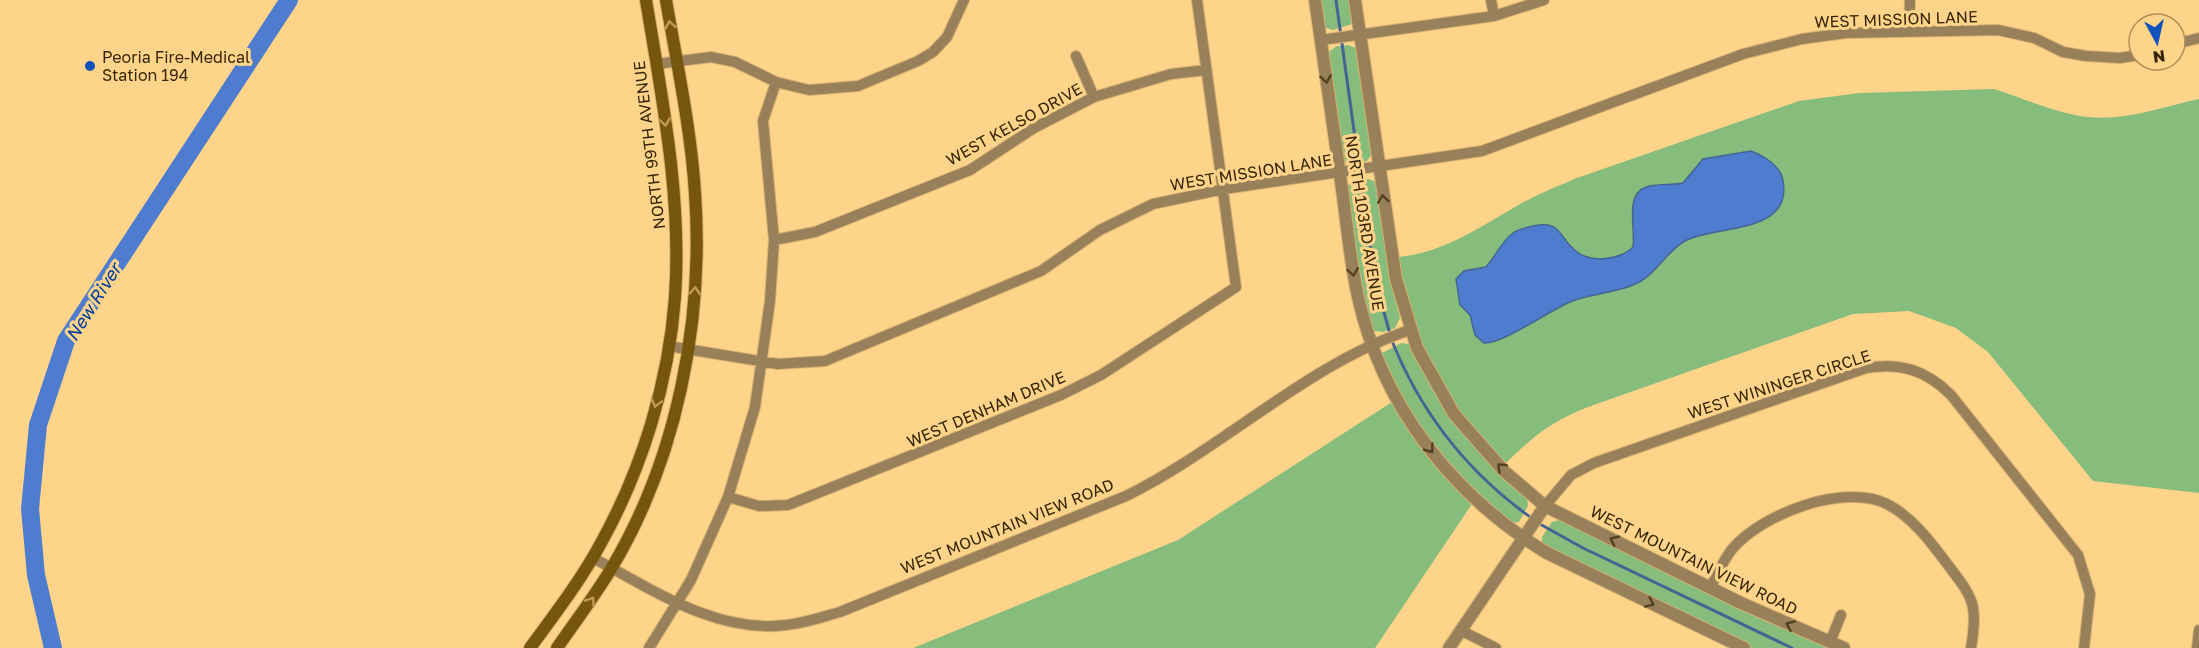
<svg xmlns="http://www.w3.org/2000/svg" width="2199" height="648" viewBox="0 0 2199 648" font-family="'Golos Text',sans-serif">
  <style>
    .green { fill: #86bd7c }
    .water { fill: #4e7dcf; stroke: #476393; stroke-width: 1.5 }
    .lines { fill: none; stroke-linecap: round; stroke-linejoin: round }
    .stream { stroke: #476393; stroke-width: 3 }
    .river { stroke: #4e7dcf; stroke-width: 18 }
    .minor-casing { stroke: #d6b070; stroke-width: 12 }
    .tertiary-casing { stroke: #d6b070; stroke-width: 14 }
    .secondary-casing { stroke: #d6b070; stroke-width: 14 }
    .minor { stroke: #98815a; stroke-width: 10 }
    .tertiary { stroke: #98815a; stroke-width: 12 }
    .secondary { stroke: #76550d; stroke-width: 12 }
    .oneway { stroke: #c19a52 }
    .oneway2 { stroke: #53411f }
    .poi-dot { fill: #1151bc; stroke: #fed38a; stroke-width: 2 }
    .labels { text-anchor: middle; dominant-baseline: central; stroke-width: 6; stroke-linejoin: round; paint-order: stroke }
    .street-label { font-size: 16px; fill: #362606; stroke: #fed38a }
    .poi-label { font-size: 16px; fill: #362606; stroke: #fed38a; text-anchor: start }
    .water-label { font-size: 18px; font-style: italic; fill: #003d9d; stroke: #fed38a }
  </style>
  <rect width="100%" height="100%" fill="#fed38a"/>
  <path class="green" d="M1319,0h32l1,24 -19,6 -7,-2z
    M1348,45l8,3 16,106 -5,7 -18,3 -7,-4 -15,-107 10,-7z
    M1994,89c27,8 53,21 81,26 42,9 83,-7 124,-16v394l-106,-12 -105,-129 -32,-24 -47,-17 -56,3 -265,93c-36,14 -56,30 -83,57 -14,-15 -29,-29 -41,-45 -37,-47 -56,-104 -66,-162 44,-4 79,-28 117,-50 20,-12 41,-20 62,-29l222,-77 60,-8z
    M1368,179l6,2 4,9 12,87 10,41 -5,10 -12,4 -9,-1 -14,-44 -13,-102z
    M1401,343l8,1 3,5c29,61 62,105 115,149l1,8 -9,16 -7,1c-56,-47 -106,-100 -130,-170z
    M1392,402l30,46 50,56 -97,144h-462l265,-108z
    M1559,520l270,128h-77l-184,-88 -26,-16v-7l10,-15z"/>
  <path class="water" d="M1751,151c13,5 30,15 32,30 10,54 -69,44 -98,60 -18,10 -27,30 -44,40 -19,11 -45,12 -66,19 -23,8 -71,44 -91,43l-9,-8 -5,-20 -10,-10 -4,-26 8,-8 22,-4c9,-10 16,-26 26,-33 5,-5 14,-6 21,-8 30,-6 25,12 44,26 15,11 43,8 56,-5 3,-20 -10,-56 17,-61 11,-2 22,-1 33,-3l20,-24z"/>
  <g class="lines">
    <path class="stream" d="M1336,0l38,276 16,58
      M1392,341c29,72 77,133 141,178
      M1538,523l45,25 209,100"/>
    <path class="river" d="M53,648l-17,-73 -6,-66 8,-84 28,-84 223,-341"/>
    <g class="minor-casing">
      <path id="minor" d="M1491,0l3,16
        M1909,31l1,-31
        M1321,40l173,-24 50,-16
        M2175,44l24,-6
        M1076,56l18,41
        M656,64l55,-7 24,5 41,20 33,8 49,-4 60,-25 15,-9 14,-15 17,-37
        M774,240l41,-8 155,-62 64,-42 60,-31 77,-23 35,-4
        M668,346l110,18 47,-3 216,-90 59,-41 53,-26 71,-15 258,-38 261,-97 59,-15 44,-6 152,-3 36,8 29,14 23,4 34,2 19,-3
        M728,497l31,9 29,-1 273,-110 40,-20 135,-88 -39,-287
        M1545,506l26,-31 23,-12 272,-95c34,-6 60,2 85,27l127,160 12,39 -6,54
        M593,558c59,31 123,76 193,67 19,-2 36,-8 54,-13l286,-116c96,-47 183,-133 284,-166
        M1711,587c6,-13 13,-28 22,-39 31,-35 111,-65 154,-44 24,12 43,37 58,57 27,36 34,41 26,87
        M1460,630l36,18
        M1830,642l11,-27
        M649,648l42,-68 37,-83 27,-90 15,-106 4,-61 -11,-119 13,-39
        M2197,648l2,-18"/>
    </g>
    <g class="tertiary-casing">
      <path id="tertiary" d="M1315,0c9,63 18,126 27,189 5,36 8,73 16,108 24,109 95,199 189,256l197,95
        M1355,0l41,279 21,69 37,66 50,57 41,35 196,97 103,45
        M1449,648l96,-142"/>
    </g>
    <g class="secondary-casing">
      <path id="secondary" d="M530,648c25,-34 51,-68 71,-105 41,-74 68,-161 74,-246 7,-99 -13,-199 -29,-297
        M557,648c18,-26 37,-51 54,-79 66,-110 93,-248 84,-376 -4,-64 -18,-129 -29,-193"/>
    </g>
    <use href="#minor" class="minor"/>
    <use href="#tertiary" class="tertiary"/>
    <use href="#secondary" class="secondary"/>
  </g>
  <defs><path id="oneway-chevron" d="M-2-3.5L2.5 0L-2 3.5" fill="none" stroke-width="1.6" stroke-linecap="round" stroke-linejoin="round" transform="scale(1.5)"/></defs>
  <g class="oneway">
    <use href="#oneway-chevron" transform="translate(670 25) rotate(-100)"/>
    <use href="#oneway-chevron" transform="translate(665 122) rotate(82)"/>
    <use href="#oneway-chevron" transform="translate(695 291) rotate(-86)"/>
    <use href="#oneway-chevron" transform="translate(656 403) rotate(104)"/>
    <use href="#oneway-chevron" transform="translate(591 601) rotate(-56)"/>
  </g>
  <g class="oneway2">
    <use href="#oneway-chevron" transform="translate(1326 79) rotate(82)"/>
    <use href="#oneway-chevron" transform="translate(1383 199) rotate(-98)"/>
    <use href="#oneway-chevron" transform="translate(1353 272) rotate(80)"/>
    <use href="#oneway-chevron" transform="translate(1430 449) rotate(53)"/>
    <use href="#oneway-chevron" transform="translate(1501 467) rotate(-136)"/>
    <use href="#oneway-chevron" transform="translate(1614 540) rotate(-154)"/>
    <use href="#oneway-chevron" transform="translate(1650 603) rotate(25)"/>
    <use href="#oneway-chevron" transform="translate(1790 625) rotate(-156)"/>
  </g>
  <circle class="poi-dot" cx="90" cy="66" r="6"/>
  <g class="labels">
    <g class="street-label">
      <text transform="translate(1896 19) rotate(-2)">WEST MISSION LANE</text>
      <text transform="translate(1014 124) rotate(-29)">WEST KELSO DRIVE</text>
      <text transform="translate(649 145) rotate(-97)">NORTH 99TH AVENUE</text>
      <text transform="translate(1251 172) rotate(-9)">WEST MISSION LANE</text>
      <text transform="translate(1365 223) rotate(81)">NORTH 103RD AVENUE</text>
      <text transform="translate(1779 384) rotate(-18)">WEST WININGER CIRCLE</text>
      <text transform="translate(986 409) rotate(-23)">WEST DENHAM DRIVE</text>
      <text transform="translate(1007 526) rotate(-22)">WEST MOUNTAIN VIEW ROAD</text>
      <text transform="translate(1694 560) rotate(26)">WEST MOUNTAIN VIEW ROAD</text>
    </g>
    <g class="poi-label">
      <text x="102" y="57">Peoria Fire-Medical<tspan x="102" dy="18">Station 194</tspan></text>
    </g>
    <g class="water-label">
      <text transform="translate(93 302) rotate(-58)">New River</text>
    </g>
  </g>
  <g transform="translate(2157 42) rotate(172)"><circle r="28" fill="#fed38a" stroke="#ae8e55" stroke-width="1.5"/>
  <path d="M0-4.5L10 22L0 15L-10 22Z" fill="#1151bc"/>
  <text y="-9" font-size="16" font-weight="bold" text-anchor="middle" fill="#362606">N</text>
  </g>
</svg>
